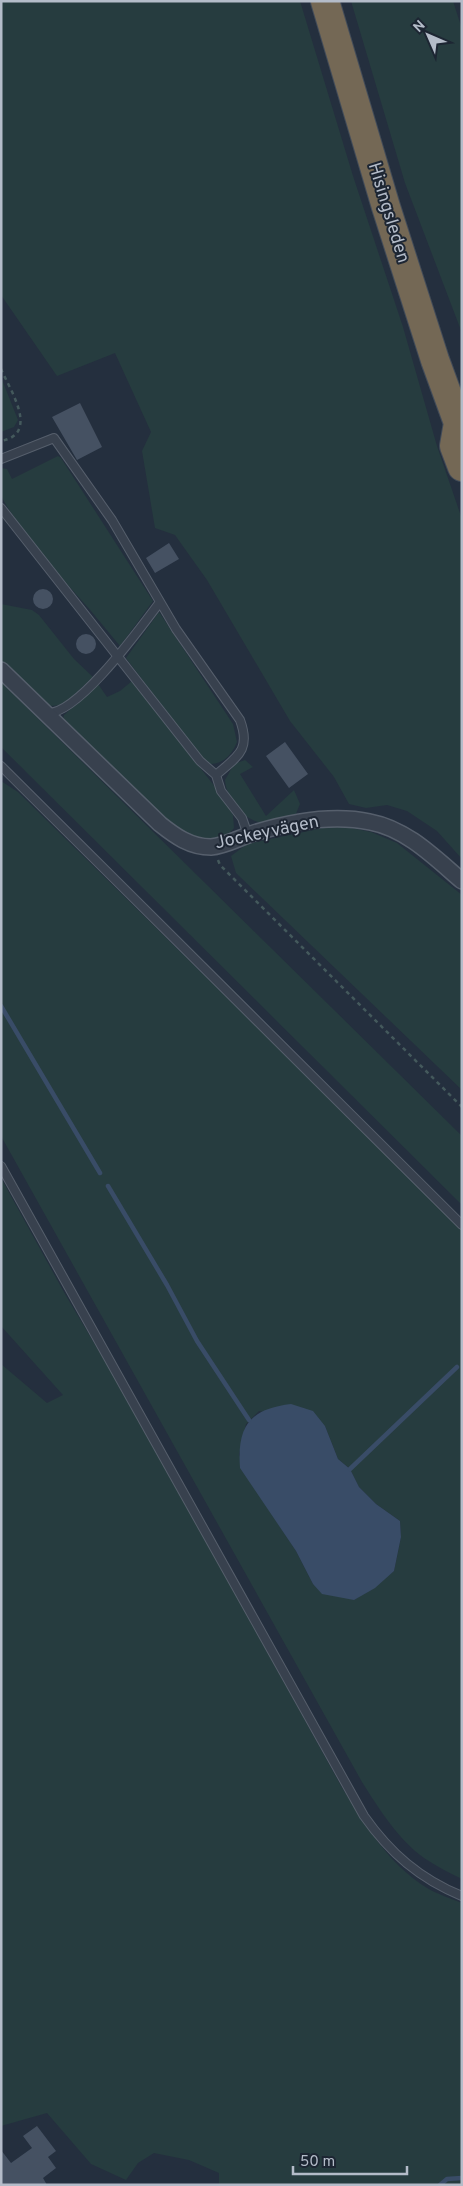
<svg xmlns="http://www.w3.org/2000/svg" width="463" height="2186" viewBox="0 0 463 2186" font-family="Overpass,sans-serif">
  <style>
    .green { fill: #263c3f; fill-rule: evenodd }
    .water { fill: #394c67 }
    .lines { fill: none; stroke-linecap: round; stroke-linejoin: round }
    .stream { stroke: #394c67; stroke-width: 4.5 }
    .building { fill: #455162 }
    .lane-casing { stroke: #565f6c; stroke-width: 10 }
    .street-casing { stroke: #565f6c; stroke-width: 18 }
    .highway-casing { stroke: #434c59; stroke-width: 30 }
    .path { stroke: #44595c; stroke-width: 2.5; stroke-dasharray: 4 4; stroke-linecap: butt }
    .lane { stroke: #38414e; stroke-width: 8 }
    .street { stroke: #38414e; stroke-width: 15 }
    .highway { stroke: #746855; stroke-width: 28 }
    .labels { text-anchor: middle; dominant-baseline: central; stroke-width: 4; stroke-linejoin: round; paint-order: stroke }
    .street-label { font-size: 18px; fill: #b4bcc9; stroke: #1d2633 }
  </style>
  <rect width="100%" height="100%" fill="#242f3e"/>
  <path class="green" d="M1,1h299l53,175 50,151 34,119 25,73v340l-25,-28 -30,-20 -20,-6 -21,3 -17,-4 -15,-27 -44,-56 -83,-141 -32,-45 -20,-7 -13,-77 9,-19 -36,-79 -58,23 -56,-81z
    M351,1h102l9,28v304l-57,-150z
    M1,377l17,43 -4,7 -13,5z
    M58,456l3,2 92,143 -33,45 -29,-35 -56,-63 -27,-40 -7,-12v-28l6,1 5,10z
    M1,604l31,6 7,5 35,44 19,18 -30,28 -13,1 -49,-46z
    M159,612l74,112 4,18c-5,12 -13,22 -27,22l-11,-9 -73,-97z
    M132,681l84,107 17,27 1,13 -9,10 -17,3 -27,-6 -118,-115 1,-5 34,-31 9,13 13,-6z
    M1,682l461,454v69l-461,-458z
    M245,760l8,7 -13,7 26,42 28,-26 6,14 -5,12c-9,2 -21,7 -30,7 -20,0 -39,-25 -40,-43l9,-16z
    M1,781l17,11 444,437v650c-13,-6 -26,-13 -38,-21 -26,-19 -45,-49 -62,-76l-361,-646zM259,1411l66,15 13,33 12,10 9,18 17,17 24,17 1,16 -7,34 -40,29 -41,-16 -17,-33 -25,-38 -32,-58 7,-31z
    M337,825l34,7 26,11 65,52v195l-226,-217 -5,-17 16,-12z
    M1,1178l64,116 73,123 203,369c23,37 47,78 86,102 10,6 23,10 35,15v282h-243v-12l-30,-13 -35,-7 -16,10 -12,17 -35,-16 -44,-51 -46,13v-762l46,39 16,-8 -62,-69z"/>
  <path class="water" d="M291,1404l22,7 12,15 13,33 12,10 9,18 17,17 24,17 1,16 -7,34 -19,17 -21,12 -32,-6 -9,-10 -17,-33 -56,-83c-3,-41 9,-59 51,-64z"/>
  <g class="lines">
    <path class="stream" d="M1,1006l99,167
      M108,1186l59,99 30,56 52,79
      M350,1469l107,-102
      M440,2185l7,-6 15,-1"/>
  </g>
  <path class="building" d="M80,403l22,44 -25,13 -25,-43z
    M169,543l10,16 -24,14 -9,-15z
    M33 599a10 10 0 1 1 20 0a10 10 0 1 1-20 0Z
    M76 644a10 10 0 1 1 20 0a10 10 0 1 1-20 0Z
    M285,742l23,32 -19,14 -23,-32z
    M37,2126l19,25 -8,6 8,11 -13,10 4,7h-46v-35l10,13 21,-15 -9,-12z"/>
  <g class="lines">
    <g class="lane-casing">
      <path id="lane" d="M1,459l53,-21 58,82 64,109 64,91c11,30 -2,36 -24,55l5,16 21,27 6,17
        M1,508l199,253 16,14
        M47,713c31,2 94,-86 113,-111
        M1,766l461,459
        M1,1166l363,650c26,37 56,63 98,80"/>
    </g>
    <g class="street-casing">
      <path id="street" d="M1,670l159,154c15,12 30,23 51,23 14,-1 30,-10 43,-14 36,-11 79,-19 116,-11 37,7 65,36 92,59"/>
    </g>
    <g class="highway-casing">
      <path id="highway" d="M325,1l61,206 49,153 23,63 -4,23 8,21"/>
    </g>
    <path class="path" d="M1,369c9,21 39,65 0,72
      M218,860l2,5 242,242"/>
    <use href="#lane" class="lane"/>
    <use href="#street" class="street"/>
    <use href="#highway" class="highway"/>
  </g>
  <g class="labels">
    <g class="street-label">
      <text transform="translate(388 213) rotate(73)">Hisingsleden</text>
      <text transform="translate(267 833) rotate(-12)">Jockeyvägen</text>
    </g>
  </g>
  <rect width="463" height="2186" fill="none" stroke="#b4bcc9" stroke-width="5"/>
  <g transform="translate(428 35) rotate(315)" stroke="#1d2633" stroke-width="4" paint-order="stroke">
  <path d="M0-4L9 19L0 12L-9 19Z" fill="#b4bcc9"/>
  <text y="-8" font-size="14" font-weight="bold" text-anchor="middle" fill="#b4bcc9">N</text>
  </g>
  <path d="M293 2166v8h114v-8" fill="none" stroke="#b4bcc9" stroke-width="2.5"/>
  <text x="300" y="2166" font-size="15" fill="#b4bcc9" stroke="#1d2633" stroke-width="4" paint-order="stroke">50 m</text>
</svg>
